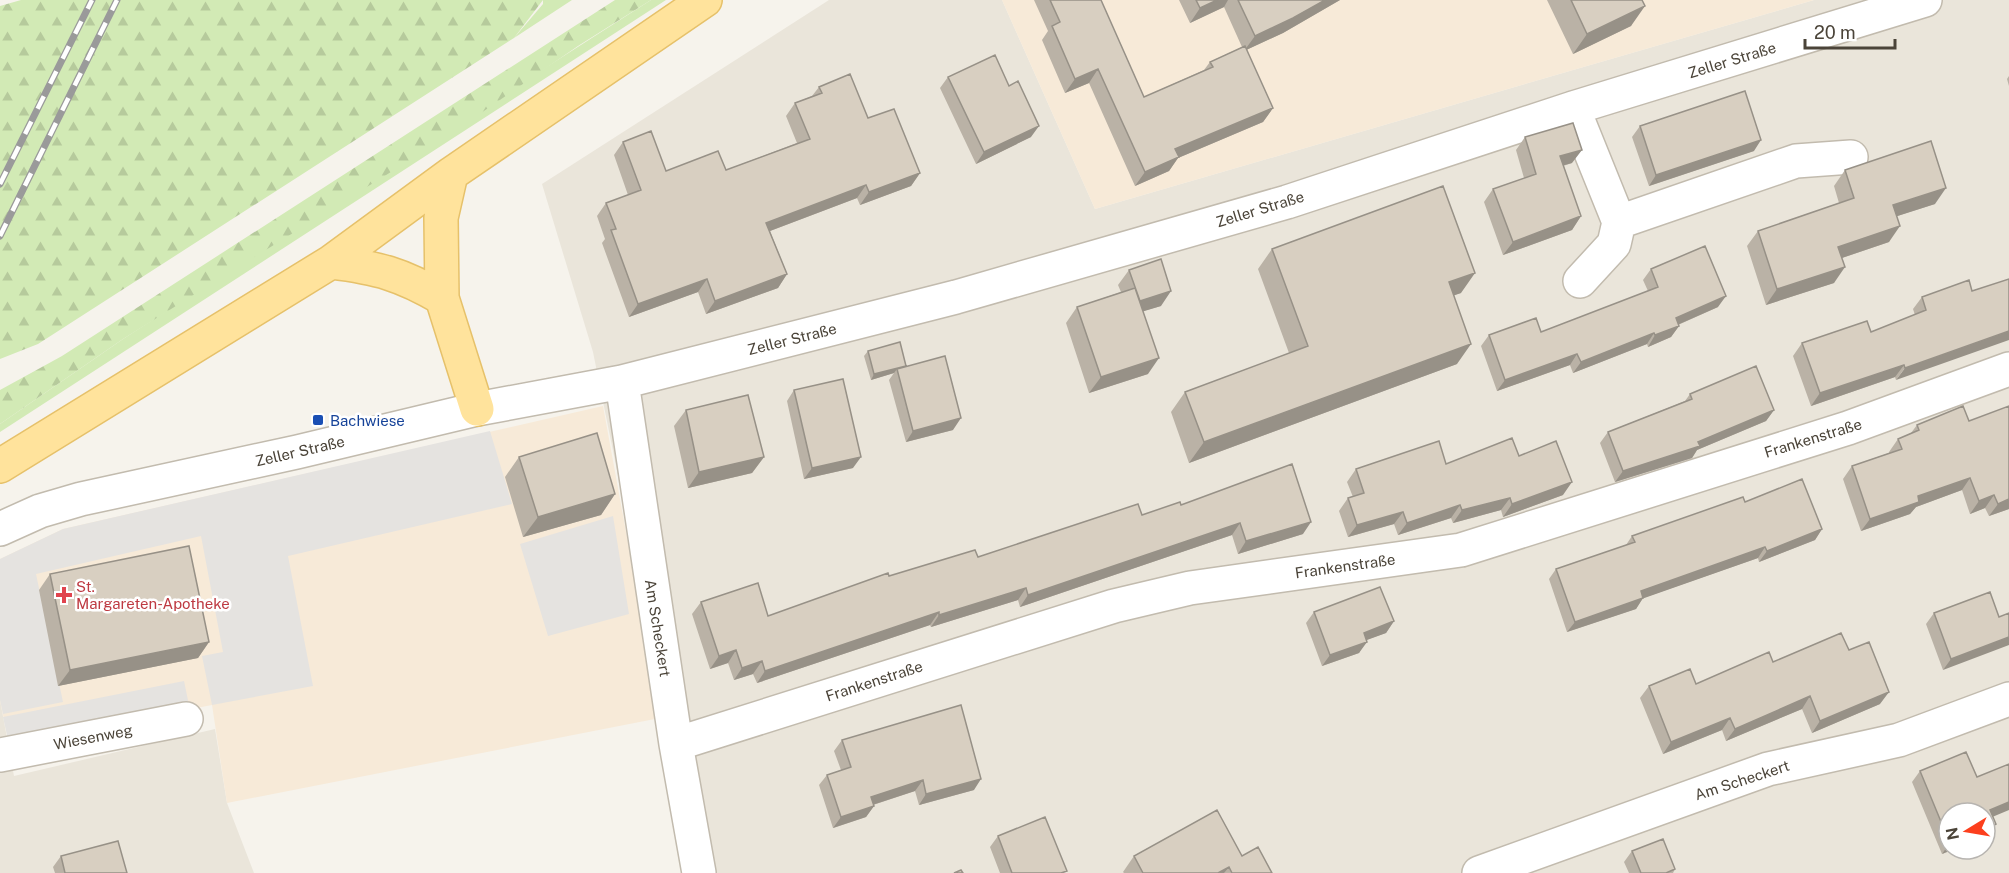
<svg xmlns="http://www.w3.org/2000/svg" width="2009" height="873" viewBox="0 0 2009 873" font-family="'Public Sans',sans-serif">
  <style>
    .residential { fill: #eae5da; fill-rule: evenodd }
    .commercial { fill: #f7ead8 }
    .grass { fill: #d2eab5 }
    .forest { fill: url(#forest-firs) }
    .parking { fill: #e5e3e0 }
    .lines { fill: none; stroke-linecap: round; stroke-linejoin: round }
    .minor-casing { stroke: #c2bbae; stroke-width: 36 }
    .major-casing { stroke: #e6c16a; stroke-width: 36 }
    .minor { stroke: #fff; stroke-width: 33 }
    .major { stroke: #ffe39c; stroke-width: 33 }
    .rail-casing { stroke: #9a9a9a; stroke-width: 7 }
    .rail { stroke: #fff; stroke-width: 4.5; stroke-dasharray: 14; stroke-linecap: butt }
    .wall { fill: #bab2a6 }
    .shaded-wall { fill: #979187 }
    .building { fill: #d8cfc1; stroke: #979187; stroke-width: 1.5 }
    .transit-dot { fill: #1a4fb4; stroke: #fff; stroke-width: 2 }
    .health-dot { fill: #e0444e; stroke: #fff; stroke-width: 2 }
    .labels { text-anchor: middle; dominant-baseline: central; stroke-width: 5; stroke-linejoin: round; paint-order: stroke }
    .street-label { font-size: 15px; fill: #4b4439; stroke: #fff }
    .transit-label { font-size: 15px; fill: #164399; stroke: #fff; text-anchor: start }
    .health-label { font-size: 15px; fill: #be3a42; stroke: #fff; text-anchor: start }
  </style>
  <defs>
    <pattern id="forest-firs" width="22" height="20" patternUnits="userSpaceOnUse" patternTransform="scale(1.5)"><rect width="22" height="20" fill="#d2eab5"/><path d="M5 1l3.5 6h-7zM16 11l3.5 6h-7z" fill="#b6ca9c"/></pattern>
  </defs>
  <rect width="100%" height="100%" fill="#f6f3ec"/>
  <path class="residential" d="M829,0h173l93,209 719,-209h195v873h-1320l-57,-328 -39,-193 -51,-168zM1949,813h36v36h-36z
    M0,700l14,76 201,-47 12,74 27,70h-254z"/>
  <path class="commercial" d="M1002,0h812l-719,209z
    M603,406l57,312 -433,85 -15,-98 -203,39 -9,-44v-141l63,-30z"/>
  <path class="grass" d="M543,0h29l-58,38 29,-34z
    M651,0h15l-666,432v-8l123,-85z"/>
  <path class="forest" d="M21,0h522l-29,38 -476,306 -38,15v-353z
    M615,0h36l-73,46 -139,96 -316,197 -123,85v-34l62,-34z"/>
  <path class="parking" d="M490,431l22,73 -224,52 25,130 -101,19 -10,-49 21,-4 -22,-116 -165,38 27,128 -60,12 -3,-14v-141l63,-30z
    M613,516l16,98 -81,22 -28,-92z
    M184,681l6,29 -181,34 -6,-27z"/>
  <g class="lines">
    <g class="minor-casing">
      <path id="minor" d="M1573,108l46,114 -5,22 -34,37
        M1619,222l177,-61 55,-4
        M622,382l54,362 23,129
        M0,529l40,-18 41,-12 216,-47 180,-43 145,-27 334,-85 331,-95 286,-94 352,-108
        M676,744l438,-138 76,-18 271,-38 387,-122 161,-59
        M0,755l186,-36
        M1479,873l289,-104 131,-29 110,-41"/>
    </g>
    <g class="major-casing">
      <path id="major" d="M451,174l-10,44 1,80 35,111
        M331,262c47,6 70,12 111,36
        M0,466l331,-204 120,-88 254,-174"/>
    </g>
    <use href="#minor" class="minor"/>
    <use href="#major" class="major"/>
    <g class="rail-casing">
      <path id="rail" d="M0,184l92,-184
        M0,236l117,-236"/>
    </g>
    <use href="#rail" class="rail"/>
  </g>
  <path class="wall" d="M1034,0h67l43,97 60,-27 6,-8 32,-15 -18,-40 -34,16 -11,-23h161l-57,33 -37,17 27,58 -10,14 -85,36 -9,13 -34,15 -46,-103 -24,10 -23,-53 6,-9z
    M1547,0h95l-11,26 -58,28z
    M2009,76v10l-2,-7z
    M948,77l83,60 -55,27 -36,-76z
    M819,87l49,31 52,55 -9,13 -51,19 -3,-7 -87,33 17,43 -9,14 -72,26 -8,-22 -69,25 -27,-74 3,-4 -8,-23 9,-13 22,-8 -14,-40 9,-13 43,29 60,-1 71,-27 -11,-27 9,-13 17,-7z
    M1640,126l114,25 -105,35 -17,-49z
    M1525,137l47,26 -9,3 18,50 -9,14 -69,25 -19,-53 9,-13 31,-11 -8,-28z
    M1845,170l90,34 -38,12 -8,26 -47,16 -8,25 -68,22 -19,-59 11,-15 81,-28 -5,-17z
    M1272,249l189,44 -7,2 3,69 -268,99 -18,-51 14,-20 104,-39 -31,-84z
    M1651,269l67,38 -40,18 1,1 -8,11 -23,10 -1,-3 -74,29 -3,-8 -73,26 -16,-45 8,-11 52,-3 107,-41 -5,-11z
    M1129,270l32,36 -18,5 5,63 -59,19 -23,-70 11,-16 44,-15 -3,-7z
    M1969,280l-73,100 -1,-3 -84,29 -18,-50 9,-13 69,-11 44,-17 -2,-6 9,-12z
    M868,351l38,15 -1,1 48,63 -47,12 -17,-62 5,-7 -23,7 -7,-24z
    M794,390l59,78 -49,11 -17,-78z
    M1690,394l84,16 -8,11 -69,29 -5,8 -77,24 -15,-39 8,-11 77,-31z
    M686,410l78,47 -12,16 -64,15 -14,-62z
    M1969,421l40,88 -20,7 -4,-8 -15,6 -8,-24 -46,17 -6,7 -49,17 -18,-52 9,-13 37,-13v-1l9,-13 13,-6 6,-8z
    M1519,456l44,39 -60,22 -2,-7 -48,13 -2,-5 -53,17 -4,-11 -46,13 -9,-26 9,-13 5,-1 -6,-15 9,-13 90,-5z
    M519,457l96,37 -14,21 -78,22 -18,-60z
    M1745,502l77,27 -7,11 -56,22 -1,-4 -115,40 -7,11 -69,23 -18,-53 7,-10 70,-24 6,-9z
    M1181,505l122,29 -65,20 -6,-19 -212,72 -2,-7 -87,27 -1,-2 -173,58 -4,-9 -19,6 -6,-17 -18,6 -18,-55 9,-12 67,14 121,-40 89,-19z
    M50,574l159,68 -11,16 -140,28 -19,-96z
    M1314,612l80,9 -8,12 -20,7 -7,13 -37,13 -16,-43z
    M1934,613l65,4 -56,53 -17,-46z
    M1849,650l31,54 -68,29 -10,-24 -76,32 -4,-11 -59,24 -23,-56 9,-12 47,-2 77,-22z
    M842,740l132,50 -55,15 -4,-14 -42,14 1,1 -8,11 -33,11 -14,-43 8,-10 14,-5 -7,-19z
    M1920,771l57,6 16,39 -4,19 -40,-22v36l-7,5 -30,-72z
    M998,836l67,37h-65l-10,-26z
    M1632,851l43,18 -2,4h-44l-5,-11z
    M61,856l66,17h-72l-2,-6z
    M1134,856h108l30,17h-148l-1,-1z"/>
  <path class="shaded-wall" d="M1217,0h11l-4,7 -34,16 10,-15z
    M1325,0h15l-57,33 -39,18 11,-15z
    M1645,6l-14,20 -58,28 14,-20z
    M1098,69l-9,14 -24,10 10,-14z
    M1273,108l-10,14 -85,36 -9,13 -34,15 10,-14 30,-23z
    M1039,126l-8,11 -55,27 8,-12z
    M1761,140l-7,11 -105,35 7,-11z
    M1582,150l-10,13 -22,6 10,-13z
    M920,173l-9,13 -51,19 9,-13z
    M866,185l-9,13 -100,38 9,-13z
    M1946,188l-11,16 -53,17 11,-16z
    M1581,216l-9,14 -69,25 10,-13z
    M1900,226l-11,16 -62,21 11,-16z
    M1845,267l-11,16 -68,22 11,-16z
    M1475,273l-14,20 -26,9 14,-20z
    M787,274l-9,14 -72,26 9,-13z
    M707,279l-9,13 -69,25 9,-13z
    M1171,291l-10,15 -33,10 11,-15z
    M1726,296l-8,11 -50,22 8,-11z
    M1679,326l-8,11 -23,10 7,-12z
    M2009,331v9l-113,40 9,-12z
    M1654,333l-7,11 -74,29 8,-11z
    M1471,344l-14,20 -268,99 15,-21z
    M1577,354l-7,11 -73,26 8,-11z
    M1159,358l-11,16 -59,19 12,-16z
    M1904,365l-9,12 -84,29 9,-13z
    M906,366l-4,5 -5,-2 -3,4 -23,7 3,-6z
    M1774,410l-8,11 -69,29 -5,8 -77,24 8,-11 75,-29z
    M961,418l-8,12 -47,12 7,-11z
    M764,457l-12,16 -64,15 11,-16z
    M861,457l-8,11 -49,11 8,-11z
    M1970,478l-8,12 -46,17 -6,7 -49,17 9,-12 48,-23z
    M1572,482l-9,13 -60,22 9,-13z
    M615,494l-14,21 -78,22 15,-20z
    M1994,495l-9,13 -15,6 9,-13z
    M1510,498l-9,12 -48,13 9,-13z
    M2009,499v10l-20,7 9,-12z
    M1460,505l-9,13 -53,17 9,-12z
    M1403,512l-9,12 -46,13 9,-12z
    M1311,522l-8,12 -65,20 8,-13z
    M1240,523l-8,12 -212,72 8,-12z
    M1822,529l-7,11 -56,22 8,-11z
    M1765,547l-7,11 -125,44 8,-11z
    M1026,588l-8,12 -87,27 8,-12z
    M1643,598l-7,11 -69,23 8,-10z
    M939,612l-9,13 -173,58 8,-12z
    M1394,621l-8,12 -30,11 8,-11z
    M2009,637v8l-66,25 8,-11z
    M209,642l-11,16 -140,28 12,-16z
    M1367,642l-8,11 -37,13 8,-11z
    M736,650l-8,13 -18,6 9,-13z
    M762,661l-9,13 -19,6 8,-12z
    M1889,692l-9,12 -68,29 8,-12z
    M1810,696l-8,13 -76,32 9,-12z
    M1730,718l-8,12 -59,24 8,-12z
    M981,779l-7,11 -55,15 7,-11z
    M923,780l-8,11 -52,17 8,-11z
    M2009,802v8l-24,10 5,-10z
    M874,806l-8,11 -33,11 8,-11z
    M1996,824l-7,11 -4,1v-7z
    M1949,844v5h6l-13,5z
    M1229,867l-5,6h-6z"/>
  <path class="building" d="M1050,0h51l43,97 69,-30 -3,-5 35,-16 28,62 -98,41 4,8 -34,15 -47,-103 -23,10 -23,-53 8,-4z
    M1196,0h21l-17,8z
    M1238,0h87l-32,18 -38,18z
    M1571,0h71l3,6 -58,28z
    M995,55l14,31 9,-5 21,45 -55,26 -36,-75z
    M850,74l18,44 26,-9 26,64 -51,19 -3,-7 -100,38 21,51 -72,27 -8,-22 -69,25 -27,-74 5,-1 -10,-26 35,-13 -18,-48 28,-11 15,40 52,-20 8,19 84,-31 -15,-36 27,-10 -3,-6z
    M1745,91l16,49 -105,35 -16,-49z
    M1573,123l9,27 -22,6 21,60 -68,26 -20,-53 43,-15 -11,-37z
    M1931,141l15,47 -53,17 7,21 -62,21 7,20 -68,22 -19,-58 96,-33 -9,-28z
    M1443,186l32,87 -26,9 22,62 -267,98 -19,-50 123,-46 -36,-97z
    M1705,246l21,50 -50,22 3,8 -24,9 -1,-2 -73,29 -4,-8 -72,26 -16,-45 47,-17 5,14 117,-45 -7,-18z
    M1161,259l10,32 -31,10 -11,-31z
    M2009,279v52l-104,37 -1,-3 -84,28 -18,-50 65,-22 4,11 55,-22 -4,-13 47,-17 3,11z
    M1135,288l24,70 -58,19 -24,-70z
    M900,342l6,24 -32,8 -6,-23z
    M945,356l16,62 -48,13 -16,-62z
    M1756,366l18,44 -76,32 2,4 -77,25 -15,-39 84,-33 -2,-5z
    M843,379l18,78 -49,11 -18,-78z
    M748,395l16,62 -65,15 -13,-62z
    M1963,406l6,15 40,-15v93l-11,5 -4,-9 -15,6 -9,-23 -52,18 1,6 -49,17 -18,-53 50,-17 -4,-10 21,-9 -2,-5z
    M597,433l18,61 -77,23 -19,-60z
    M1512,438l7,18 37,-15 16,41 -60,22 -2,-6 -48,12 -2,-5 -53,18 -4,-11 -46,13 -9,-27 16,-5 -8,-24 83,-28 7,23z
    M1292,464l19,58 -65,19 -6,-18 -212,72 -2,-7 -87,27v-3l-174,59 -3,-10 -20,7 -6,-18 -17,6 -18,-54 57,-19 10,33 120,-43 1,3 86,-26 3,7 160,-53 4,11 38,-13 1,3z
    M1802,479l20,50 -55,22 -2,-4 -124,44 2,7 -68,24 -19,-53 79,-27 -3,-6 111,-39 2,5z
    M189,546l20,96 -139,28 -20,-96z
    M1380,587l14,34 -30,12 3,9 -37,13 -16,-43z
    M1990,592l9,25 10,-4v24l-58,22 -17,-46z
    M1841,633l8,17 20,-8 20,50 -69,29 -10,-25 -75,33 -5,-11 -59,24 -22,-56 41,-17 6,15 73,-32 4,10z
    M961,705l20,74 -55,15 -3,-14 -52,17 3,9 -33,11 -14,-42 24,-8 -9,-27z
    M1966,752l11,25 32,-13v38l-19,8 6,14 -11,5v-16h-36v28l-29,-70z
    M1217,810l25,46 16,-9 14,26h-40l-3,-6 -11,6h-75l-9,-17z
    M1045,817l22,54 -6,2h-49l-14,-37z
    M1663,839l12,30 -9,4h-25l-9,-22z
    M118,841l9,32h-62l-4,-17z
    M961,870l2,3h-9z"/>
  <rect class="transit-dot" x="312" y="414" width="12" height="12" rx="3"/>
  <path class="health-dot" d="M61 586h6v6h6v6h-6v6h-6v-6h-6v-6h6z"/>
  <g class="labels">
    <g class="street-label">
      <text transform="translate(1732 60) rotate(-17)">Zeller Straße</text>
      <text transform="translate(1260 209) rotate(-17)">Zeller Straße</text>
      <text transform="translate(792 339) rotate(-14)">Zeller Straße</text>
      <text transform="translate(1813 438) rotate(-17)">Frankenstraße</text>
      <text transform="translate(300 451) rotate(-13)">Zeller Straße</text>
      <text transform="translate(1345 566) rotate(-8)">Frankenstraße</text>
      <text transform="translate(658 628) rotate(81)">Am Scheckert</text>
      <text transform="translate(874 681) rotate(-18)">Frankenstraße</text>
      <text transform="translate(93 737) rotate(-11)">Wiesenweg</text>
      <text transform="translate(1742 780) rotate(-18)">Am Scheckert</text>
    </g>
    <g class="transit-label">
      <text x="330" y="420">Bachwiese</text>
    </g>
    <g class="health-label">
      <text x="76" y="586">St.<tspan x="76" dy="17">Margareten-Apotheke</tspan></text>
    </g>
  </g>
  <g transform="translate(1967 831) rotate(259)"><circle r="28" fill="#ffffff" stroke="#b7b4b0" stroke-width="1.5"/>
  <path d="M0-4.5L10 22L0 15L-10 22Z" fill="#fc3f1d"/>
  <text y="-9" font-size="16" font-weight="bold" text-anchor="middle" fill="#4b4439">N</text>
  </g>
  <path d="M1805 39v9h90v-9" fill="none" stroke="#4b4439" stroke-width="3"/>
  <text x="1814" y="39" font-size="18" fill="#4b4439" stroke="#ffffff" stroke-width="4.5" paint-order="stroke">20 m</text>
</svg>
